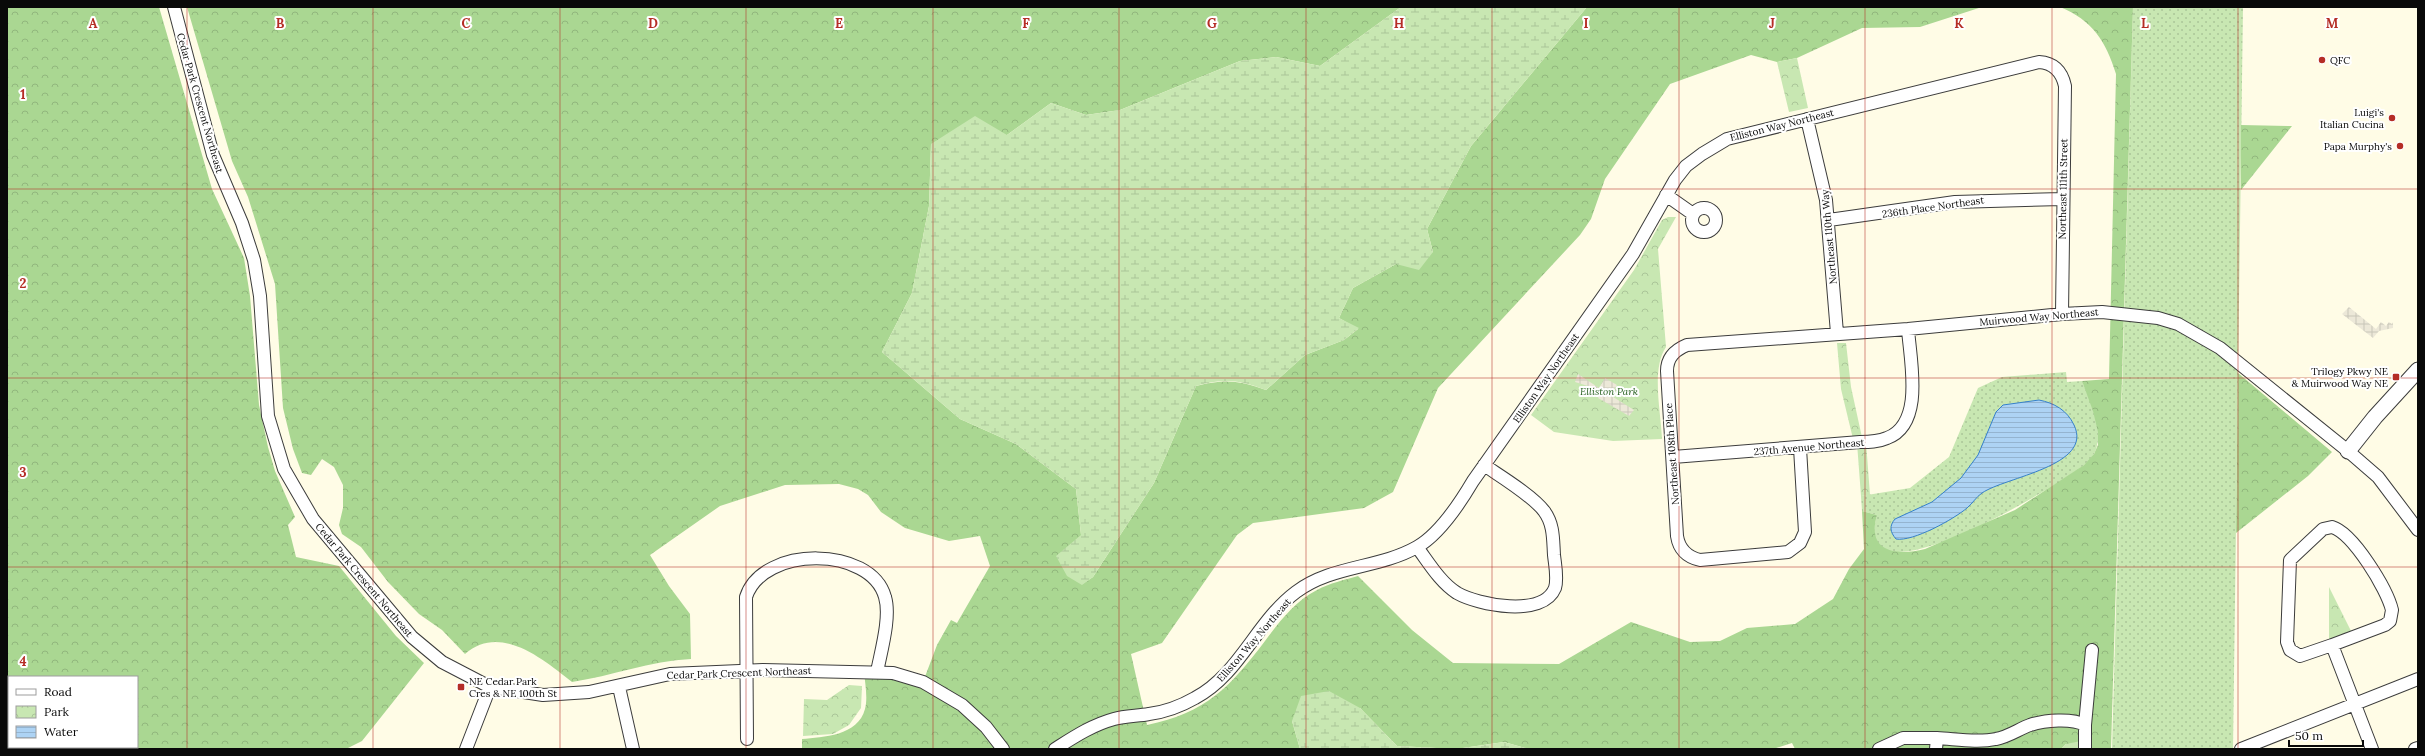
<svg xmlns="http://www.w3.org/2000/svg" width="2425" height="756" viewBox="0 0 2425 756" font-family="Lora,serif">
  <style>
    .grass { fill: url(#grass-dots) }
    .forest { fill: url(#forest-crowns); fill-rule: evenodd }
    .wetland { fill: url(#wetland-marsh) }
    .park { fill: url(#park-crowns) }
    .plaza { fill: url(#plaza-grid) }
    .water { fill: url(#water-rules); stroke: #3580ca }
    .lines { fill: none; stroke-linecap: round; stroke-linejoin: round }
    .minor-casing { stroke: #3c3c3c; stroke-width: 14 }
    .tertiary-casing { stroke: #3c3c3c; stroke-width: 17 }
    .minor { stroke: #fff; stroke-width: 12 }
    .tertiary { stroke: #fff; stroke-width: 15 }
    .grid { fill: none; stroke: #b52d26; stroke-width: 1; stroke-opacity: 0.55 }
    .poi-dot { fill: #b52d26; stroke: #fff; stroke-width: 1.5 }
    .labels { text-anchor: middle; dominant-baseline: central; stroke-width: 4; stroke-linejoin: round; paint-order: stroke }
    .poi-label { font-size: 10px; fill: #090909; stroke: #fff; text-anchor: end }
    .street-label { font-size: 10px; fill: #090909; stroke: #fff }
    .park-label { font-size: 10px; font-style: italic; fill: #245e1d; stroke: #fff }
    .grid-label { font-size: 13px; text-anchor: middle; font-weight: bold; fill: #b52d26; stroke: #fff; stroke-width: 4; stroke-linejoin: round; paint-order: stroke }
  </style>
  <defs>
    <pattern id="grass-dots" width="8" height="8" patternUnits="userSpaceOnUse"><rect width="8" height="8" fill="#c8e7b2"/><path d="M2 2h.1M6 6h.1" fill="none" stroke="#aac598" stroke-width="1.8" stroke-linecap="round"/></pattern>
    <pattern id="forest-crowns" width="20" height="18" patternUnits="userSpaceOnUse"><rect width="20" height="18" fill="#aad792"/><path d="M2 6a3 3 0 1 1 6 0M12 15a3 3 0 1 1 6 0" fill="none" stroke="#91b77d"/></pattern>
    <pattern id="wetland-marsh" width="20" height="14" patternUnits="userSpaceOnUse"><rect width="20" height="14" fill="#c8e7b2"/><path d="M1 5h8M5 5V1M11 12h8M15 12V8" fill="none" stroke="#aac598"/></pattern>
    <pattern id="park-crowns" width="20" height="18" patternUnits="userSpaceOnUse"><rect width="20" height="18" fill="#c8e7b2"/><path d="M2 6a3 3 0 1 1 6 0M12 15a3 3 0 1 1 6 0" fill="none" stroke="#aac598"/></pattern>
    <pattern id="plaza-grid" width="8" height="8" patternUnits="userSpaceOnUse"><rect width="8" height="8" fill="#ece8d8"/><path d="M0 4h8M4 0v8" fill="none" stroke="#c9c6b8"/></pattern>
    <pattern id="water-rules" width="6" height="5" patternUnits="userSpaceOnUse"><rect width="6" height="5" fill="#add3f4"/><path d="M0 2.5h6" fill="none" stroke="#94b4d0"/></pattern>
  </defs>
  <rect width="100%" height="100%" fill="#fffce6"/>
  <path class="grass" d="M2133,7h110l-10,742h-121z
    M2066,372l1,10 15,-1c7,18 21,44 15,64 -1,8 -7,16 -13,20 -22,18 -236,150 -207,50l-15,-4 -1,-15 49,-8 39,-31 29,-69 24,-11z"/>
  <path class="forest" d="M7,7h152l53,182 32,69 6,38 9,109 9,42 7,24 20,46 -7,8 8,32 43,9 57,70 28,27 -62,78 -16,8h-339zM9,677h128v70h-128z
    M187,7h1214l-81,59 -44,-9 -36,4 -120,49 -34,5 -35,-12 -44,32 -76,9 -2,62 -17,87 -30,59 78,67 56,25 60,45 5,46 1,49 11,-7 61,-94 42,-97c28,-7 42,-6 70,4l39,-35 39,-15 14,-11 -19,-11 14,-30 43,-24 37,-12 -6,-23 44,-83 116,-139h395l-62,20 -58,1 -65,30 -20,4 -26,-7 -81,29 -65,95 -14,40 -11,16 -142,153 -45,104 -29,16 -111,15 -16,12 -75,108 -31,11 16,71c59,-12 83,-38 118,-84 15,-20 30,-40 52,-51 13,-7 27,-10 41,-14l54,54 41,33 106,1 72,-42 59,20 30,-1 27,-13 48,-4 38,-25 16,-30 15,-20 -2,-38 15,4c-11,38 20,41 48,34l90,-39 69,-45 10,-11 4,-9v-13l-5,-21 -11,-30 27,-2 7,-305c-10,-33 -24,-54 -56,-67h73l-22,742h-27l-18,-5 -5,5h-266l-3,-6 -19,6h-244l-25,-7 -48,7 -59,-3 -37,-38 -68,13 8,28h-498v-10c21,-2 56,-3 63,-30 3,-11 0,-26 -1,-37l59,10 14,-37 14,-25 6,3 33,-57 -10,-30 -31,5 -44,-13 -24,-16 -13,-17 -10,-6 -19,-5 -54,1 -65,21 -70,49 19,31 21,28 1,45c-41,2 -79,17 -119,23 -29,-23 -72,-59 -107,-28l-23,-24 -23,-16 -31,-32 -27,-35 -19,-13 -3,-9 4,-17v-23l-9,-18 -12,-8 -11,16 -9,-2 -9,-24 -10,-41 -8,-124 -27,-87 -16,-36z
    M2241,125l51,1 -51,64z
    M2238,373l94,79 -24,24 -72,57z"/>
  <path class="wetland" d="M1401,7h186l-116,139 -44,83 6,23 -14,18 -23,-6 -43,24 -14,30 20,10 -15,12 -39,15 -39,35c-27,-10 -42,-12 -70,-4l-42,97 -61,94 -11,8 -15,-9 -11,-20 25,-21 -5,-46 -60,-45 -56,-25 -78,-67 30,-59 17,-87 2,-62 44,-28 32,19 44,-32 35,12 34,-5 120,-49 36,-4 44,9z
    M1329,691l31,17 37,38 59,3 48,-7 25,7h-229l-8,-28 9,-25z"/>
  <path class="park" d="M1797,58l11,50 -19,4 -12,-50z
    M1668,217h8l-18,32 8,98c-15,22 -5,65 -4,92l-49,2 -59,-9 -23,-17 103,-145 28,-50z
    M1837,343h9l5,44 12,55h3l4,53 -9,1 -4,-53h-3l-13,-54z
    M2329,587l25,50 -25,10z
    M849,685l13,1 -1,22 -12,17 -16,9 -30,2 1,-37 23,1z
    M2081,741l3,8h-23l5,-5z"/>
  <path class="plaza" d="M2349,307l27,22 5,-7 5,4 3,-4 3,2 1,-2v6l-14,3 -6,7 -31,-24z
    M1578,374l21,14 6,-10 12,7 -7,10 24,15 -5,6 -31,-18 2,-4 -12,-8 -13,-4z"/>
  <path class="water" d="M2039,400c15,3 28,10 35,25 20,41 -69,52 -92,68 -6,4 -9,10 -15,15 -13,11 -54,34 -71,31 -6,-7 -7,-13 -1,-20l37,-17 29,-24 17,-23 18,-43 7,-7z"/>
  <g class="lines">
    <g class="minor-casing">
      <path id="minor" d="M174,7l39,148 29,68 12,37 6,36 8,120 16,53 29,50 99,118 30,25 48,25 53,8 46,-3 81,-18 93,-4 130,3 30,9 39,23 24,22 17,22
        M1807,119l19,81 11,133
        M1666,195l27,19
        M1692 220a12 12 0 1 1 24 0a12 12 0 1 1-24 0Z
        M1829,220l126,-18 107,-3
        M1800,448l5,84 -5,11 -12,9 -88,8c-13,-3 -21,-11 -23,-24l-10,-165c0,-14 8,-21 20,-26l221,-16 154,-15 40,-2 56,6 20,6 42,24 128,103 30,26 40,53
        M1673,457l187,-15c9,0 18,0 27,-4 38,-14 23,-78 21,-109
        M1417,547c12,16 23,35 40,46 21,12 86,25 98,-5 3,-10 0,-23 -1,-33 -1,-15 0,-31 -10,-44 -11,-15 -44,-35 -60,-46
        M2332,645l-32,11 -10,-6 -3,-8 3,-82 33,-31 9,-2c21,6 55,62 60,83l-2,11 -5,4 -53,20 40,104
        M619,687l14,62
        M2085,725l7,-75
        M747,739l-1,-142c17,-52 125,-51 139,0 6,20 -4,54 -8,75
        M466,749l24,-62
        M1055,749c19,-12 37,-24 59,-30 11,-3 24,-3 35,-5 16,-2 32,-8 46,-16 45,-24 61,-76 101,-106 36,-27 82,-23 121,-45 23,-13 43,-44 56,-66l160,-227 42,-74 11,-14 16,-12 25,-15 312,-77c15,1 23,10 26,24l-3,228
        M1879,749l24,-11h34
        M1936,749l1,-11c19,1 40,5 59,1 12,-2 23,-10 34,-14 15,-5 42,-7 55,0v24
        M2241,749l177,-70
        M2415,749l3,-1"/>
    </g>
    <g class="tertiary-casing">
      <path id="tertiary" d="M2348,451l27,-34 43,-47"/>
    </g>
    <use href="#minor" class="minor"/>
    <use href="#tertiary" class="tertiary"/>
  </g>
  <path class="grid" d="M187,7v742M373,7v742M560,7v742M746,7v742M933,7v742M1119,7v742M1306,7v742M1492,7v742M1679,7v742M1865,7v742M2052,7v742M2238,7v742M7,189h2411M7,378h2411M7,567h2411"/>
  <g class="poi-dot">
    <circle cx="2322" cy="60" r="4"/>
    <circle cx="2392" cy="118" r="4"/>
    <circle cx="2400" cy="146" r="4"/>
    <rect x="2392" y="373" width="8" height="8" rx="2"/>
    <rect x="457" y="683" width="8" height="8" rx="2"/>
  </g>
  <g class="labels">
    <g class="poi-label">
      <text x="2330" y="60" text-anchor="start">QFC</text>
      <text x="2384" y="112">Luigi's<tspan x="2384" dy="12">Italian Cucina</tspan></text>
      <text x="2392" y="146">Papa Murphy's</text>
      <text x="2388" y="371">Trilogy Pkwy NE<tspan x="2388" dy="12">&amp; Muirwood Way NE</tspan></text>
      <text x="469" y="681" text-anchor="start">NE Cedar Park<tspan x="469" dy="12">Cres &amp; NE 100th St</tspan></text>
    </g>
    <g class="street-label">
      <text transform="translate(200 103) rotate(74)">Cedar Park Crescent Northeast</text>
      <text transform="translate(1782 125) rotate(-14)">Elliston Way Northeast</text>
      <text transform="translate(2063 189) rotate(-89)">Northeast 111th Street</text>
      <text transform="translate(1933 207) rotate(-8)">236th Place Northeast</text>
      <text transform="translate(1829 237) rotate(-95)">Northeast 110th Way</text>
      <text transform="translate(2039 317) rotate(-5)">Muirwood Way Northeast</text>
      <text transform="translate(1546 378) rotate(-55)">Elliston Way Northeast</text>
      <text transform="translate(1809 447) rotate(-5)">237th Avenue Northeast</text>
      <text transform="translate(1672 454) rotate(-94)">Northeast 108th Place</text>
      <text transform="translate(364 580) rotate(50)">Cedar Park Crescent Northeast</text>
      <text transform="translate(1254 640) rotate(-49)">Elliston Way Northeast</text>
      <text transform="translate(739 673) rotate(-2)">Cedar Park Crescent Northeast</text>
    </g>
    <g class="park-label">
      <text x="1609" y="391">Elliston Park</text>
    </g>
  </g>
  <g class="grid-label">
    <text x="93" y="28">A</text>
    <text x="280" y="28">B</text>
    <text x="466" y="28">C</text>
    <text x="653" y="28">D</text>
    <text x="839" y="28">E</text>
    <text x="1026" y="28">F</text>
    <text x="1212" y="28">G</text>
    <text x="1399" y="28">H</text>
    <text x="1586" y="28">I</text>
    <text x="1772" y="28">J</text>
    <text x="1959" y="28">K</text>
    <text x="2145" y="28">L</text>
    <text x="2332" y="28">M</text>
    <text x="23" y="99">1</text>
    <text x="23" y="288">2</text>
    <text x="23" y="477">3</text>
    <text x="23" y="666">4</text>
  </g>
  <rect width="2425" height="756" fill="none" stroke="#090909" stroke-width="16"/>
  <rect x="8" y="676" width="130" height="72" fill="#ffffff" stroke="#9d9d9d"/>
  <rect x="16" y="689" width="20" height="6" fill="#ffffff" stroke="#9d9d9d"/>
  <text x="44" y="696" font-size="12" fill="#090909">Road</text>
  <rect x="16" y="706" width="20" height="12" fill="url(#park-crowns)" stroke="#9d9d9d"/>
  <text x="44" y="716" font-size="12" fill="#090909">Park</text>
  <rect x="16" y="726" width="20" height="12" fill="url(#water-rules)" stroke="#9d9d9d"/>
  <text x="44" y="736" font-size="12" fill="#090909">Water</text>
  <path d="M2289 740v6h74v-6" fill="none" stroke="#090909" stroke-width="2"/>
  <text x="2295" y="740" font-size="12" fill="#090909" stroke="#ffffff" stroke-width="3" paint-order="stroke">50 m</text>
</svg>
